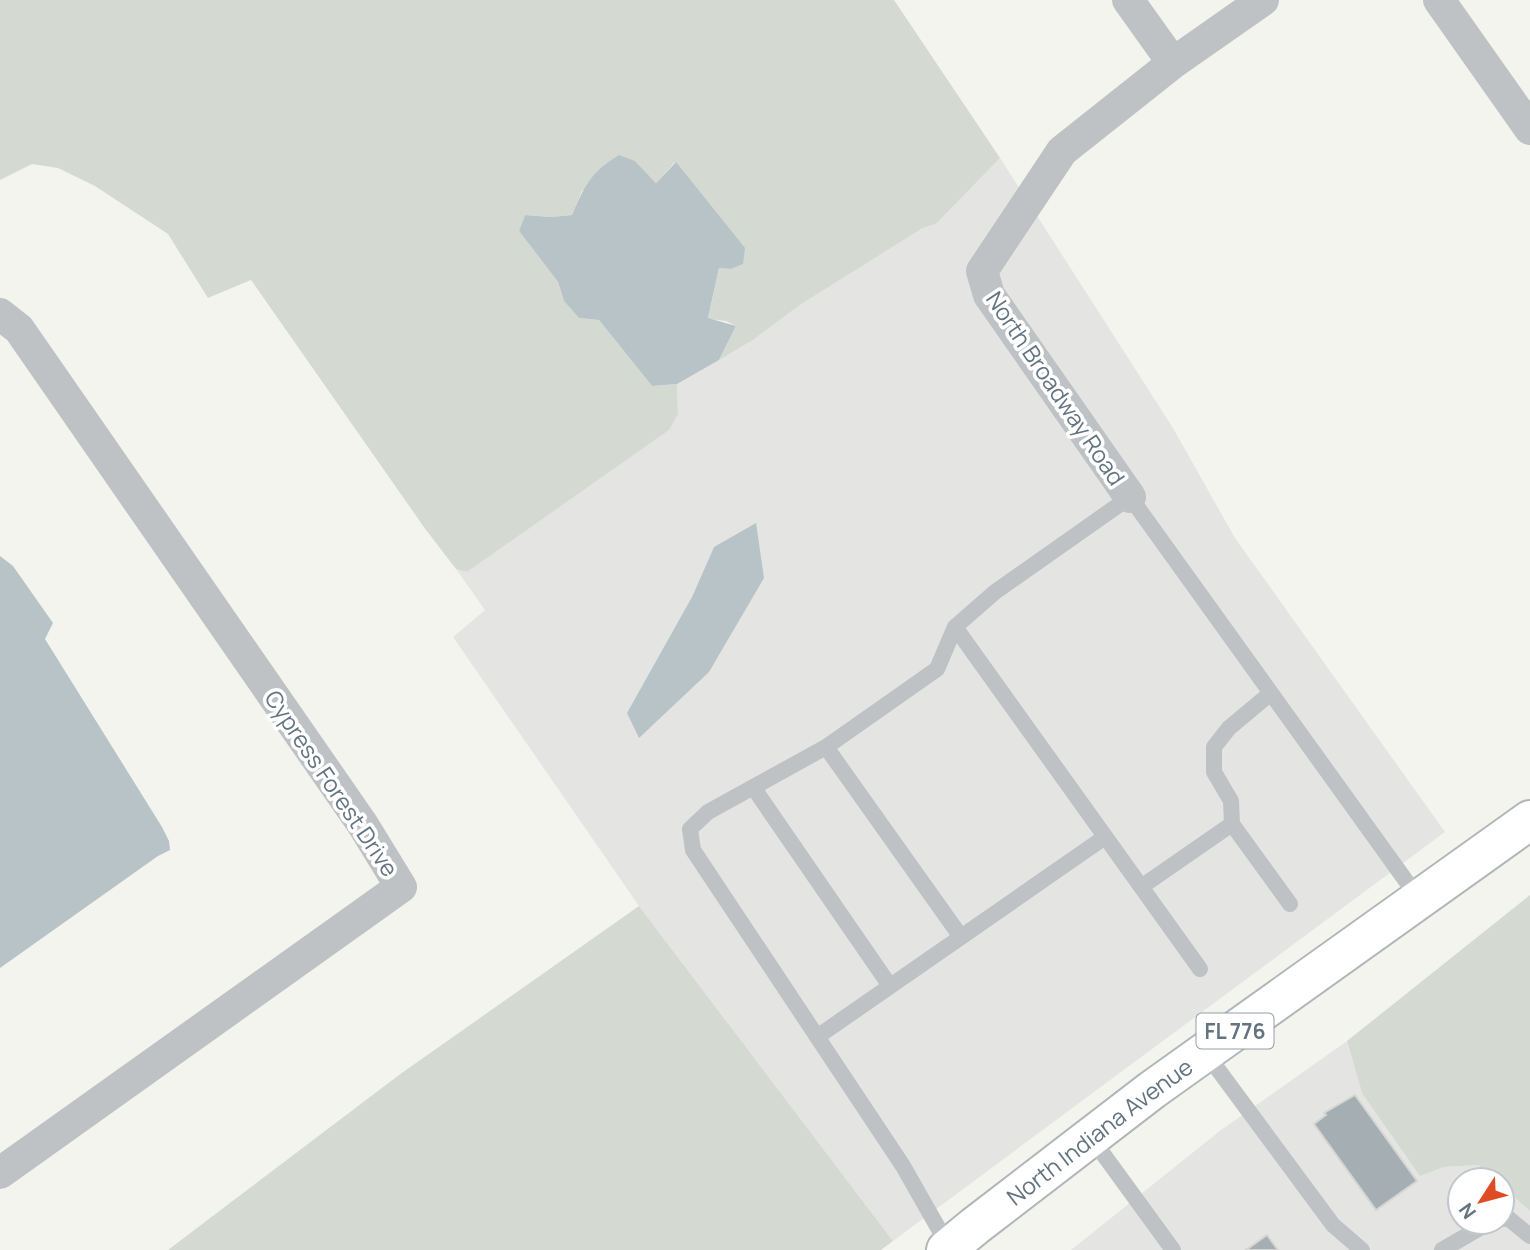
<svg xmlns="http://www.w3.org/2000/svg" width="1530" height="1250" viewBox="0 0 1530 1250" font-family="Manrope,sans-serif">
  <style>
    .built { fill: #e4e5e3; fill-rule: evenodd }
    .green { fill: #d4dad1 }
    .water { fill: #b7c3c7 }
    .building { fill: #a5aeb2; stroke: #d5d5d2; stroke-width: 2 }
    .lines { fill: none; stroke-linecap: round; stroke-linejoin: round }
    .primary-casing { stroke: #b1b6b9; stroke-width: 42 }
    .lane { stroke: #bec2c5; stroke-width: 16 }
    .street { stroke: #bec2c5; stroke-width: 32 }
    .primary { stroke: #fff; stroke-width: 38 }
    .labels { text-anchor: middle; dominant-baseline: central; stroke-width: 7; stroke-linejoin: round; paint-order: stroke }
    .shield { fill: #fff; stroke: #929ea6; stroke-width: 2 }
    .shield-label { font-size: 21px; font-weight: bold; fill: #637480 }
    .street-label { font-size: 23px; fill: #637480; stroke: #fff }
  </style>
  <rect width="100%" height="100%" fill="#f4f4ef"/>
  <path class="built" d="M1000,158l173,270 62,110 210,294 -552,409 -254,-335 -186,-269 32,-27 -29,-41 11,3 201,-142 10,-16 -1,-30 76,-44 47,-35 123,-77 13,-4zM714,547l50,31 -72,19z
    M1347,1041l15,52 81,74 35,-2 17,15h-35v42h42v-36l28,25v39h-459l150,-120z"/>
  <path class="green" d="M0,0h894l106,158 -64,66 -13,4 -123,77 -47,35 -34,20 17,-34 -10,-5 -18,-2 11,-51 11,1 -55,-107 -19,21 -21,-22 -53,30 -10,24 -21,2 -26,-2 -6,16 39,51 6,19 15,17 20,2 53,66 25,-2 1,30 -9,16 -202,142 -11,-3 -30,-39 -175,-250 -43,18 -40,-64 -73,-48 -37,-18 -26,-4 -32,16z
    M1530,895v316l-28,-25v-6h-7l-17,-15 -35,2 -23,9 -58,-83 -15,-52z
    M639,906l254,335 -12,9h-713l231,-175z"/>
  <path class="water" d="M619,155l16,6 21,22 20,-21 69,86 -2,16 -13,5 -11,-1 -11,50 28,8 -17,34 -42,24 -25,2 -53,-66 -20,-2 -15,-17 -6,-19 -39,-51 6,-16 26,2 21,-2c13,-30 19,-43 47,-60z
    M756,523l8,55 -55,94 -70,66 -12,-25 65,-116 22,-50z
    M0,556l13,10 40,57 -8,16 117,188 7,14 1,9 -12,6 -158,112z"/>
  <path class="building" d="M1355,1095l62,86 -41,29 -62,-86 12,-9 -2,-2z
    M1267,1235l11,15h-32z"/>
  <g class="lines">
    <g class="primary-casing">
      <g id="primary">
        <path id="s1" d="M946,1250l29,-24 177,-136 378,-270"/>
      </g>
    </g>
    <path class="lane" d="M955,627l245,342
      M1271,693l-42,35 -15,19v25l17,29 1,23 58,80
      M826,747l135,190
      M753,787l137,199
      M1141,887l91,-63
      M817,1037l288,-200
      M1205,1052l128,173 29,25
      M1090,1136l83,114
      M1502,1219l6,-1 22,18
      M949,1247l-46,-81 -210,-316 -3,-21 18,-17 118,-65 111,-78 18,-42 40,-35 135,-95 289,402
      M1442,1250l48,-28"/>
    <path class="street" d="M1128,0l45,63
      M1439,0l91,129
      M0,314l19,15 344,496 38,62 -401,286
      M1130,497l-141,-202 -7,-24 80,-120 111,-88 90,-63"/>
    <use href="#primary" class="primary"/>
  </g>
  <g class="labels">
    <rect class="shield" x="1196.5" y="1013.5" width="77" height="35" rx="5"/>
    <g class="shield-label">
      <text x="1235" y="1031">FL 776</text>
    </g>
    <g class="street-label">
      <text transform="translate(1056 388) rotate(56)">North Broadway Road</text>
      <text transform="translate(332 783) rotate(56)">Cypress Forest Drive</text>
      <text stroke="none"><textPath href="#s1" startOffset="194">North Indiana Avenue</textPath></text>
    </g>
  </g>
  <g transform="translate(1481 1201) rotate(234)"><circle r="33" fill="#ffffff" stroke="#c1c7cc" stroke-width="2"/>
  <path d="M0-5L12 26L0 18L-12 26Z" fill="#df4b24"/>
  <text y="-10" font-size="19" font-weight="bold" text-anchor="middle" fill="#637480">N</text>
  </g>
</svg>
